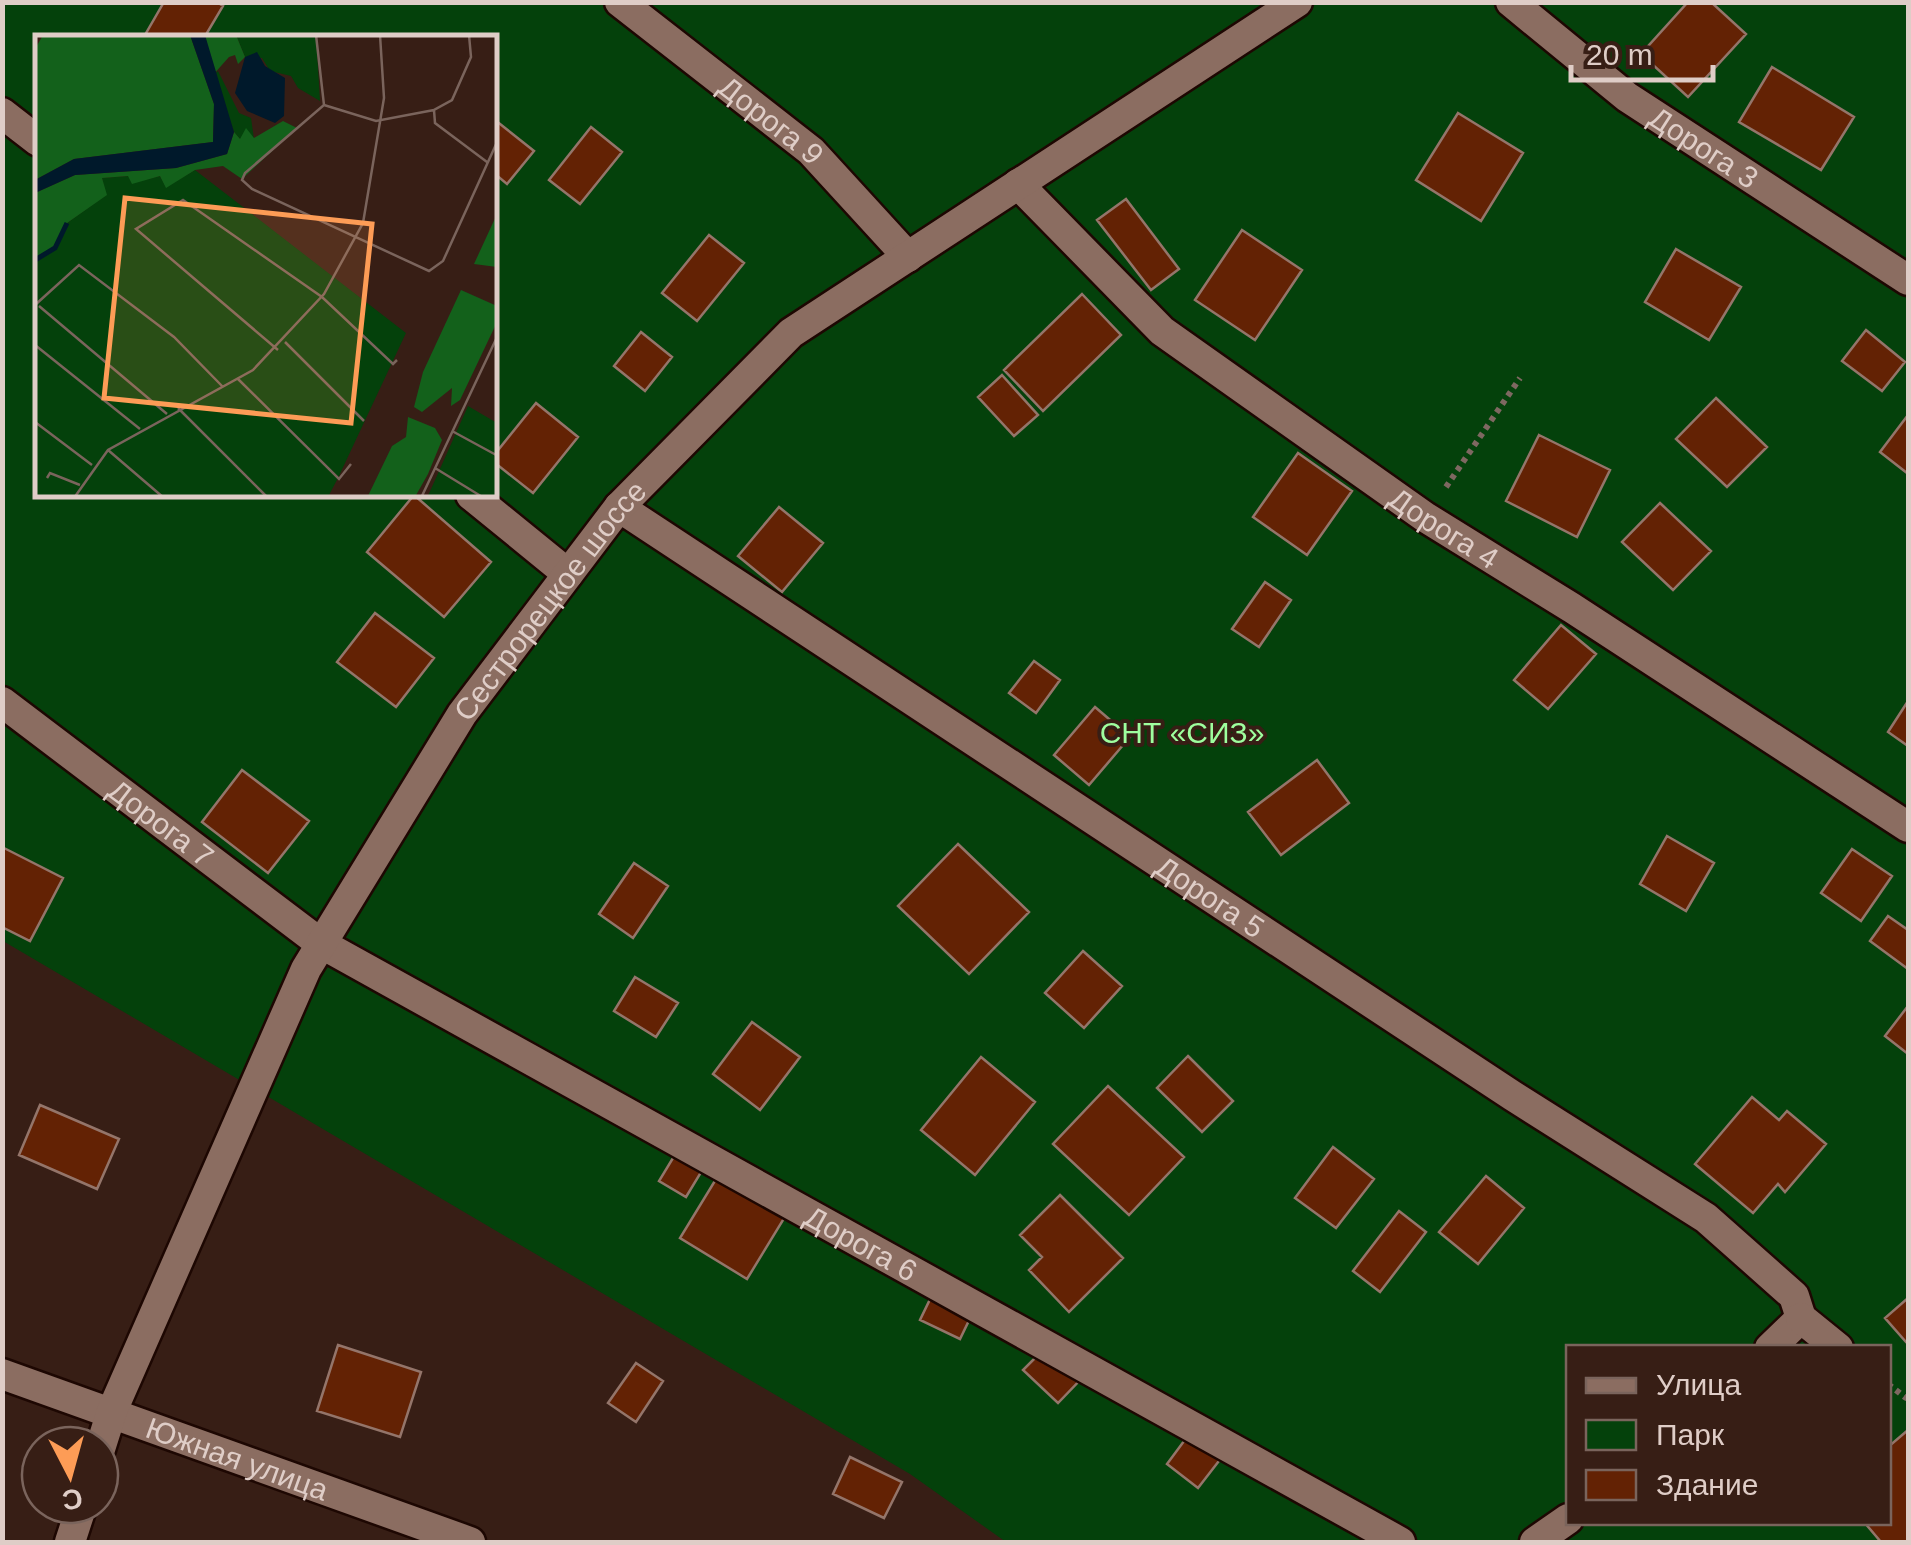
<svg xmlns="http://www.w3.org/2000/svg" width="1911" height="1545" viewBox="0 0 1911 1545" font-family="Helvetica,sans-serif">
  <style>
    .green { fill: #04410b; fill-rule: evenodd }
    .building { fill: #632204; stroke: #94756a; stroke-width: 2.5 }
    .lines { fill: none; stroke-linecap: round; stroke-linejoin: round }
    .minor-casing { stroke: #1d0702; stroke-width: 35 }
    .path { stroke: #7e6861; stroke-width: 6; stroke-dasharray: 5 5; stroke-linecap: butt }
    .minor { stroke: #8b6d61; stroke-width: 30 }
    .labels { text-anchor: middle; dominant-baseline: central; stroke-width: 8; stroke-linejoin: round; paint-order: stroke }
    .street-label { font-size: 30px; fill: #dfcdc7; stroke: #371e15 }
    .park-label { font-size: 30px; fill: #9efe9e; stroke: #371e15 }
    .inset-river { fill: none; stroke: #00192b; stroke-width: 5 }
    .inset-road { fill: none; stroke: #7a645c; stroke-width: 2.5 }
    .view { fill: #fd9c56; fill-opacity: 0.15; stroke: #fd9c56; stroke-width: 5 }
    .inset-edge { fill: none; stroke: #dfcdc7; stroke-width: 5 }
  </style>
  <rect width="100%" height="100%" fill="#371e15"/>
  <path class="green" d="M3,3h1905v1539h-902l-96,-68 -907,-533zM38,38h457v457h-457zM1568,1348h320v174h-320z"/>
  <path class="building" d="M164,2h53l6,4 -19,32h-53l-6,-3z
    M1688,2h23l35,32 -58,63 -47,-43z
    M1772,67l82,50 -33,53 -82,-48z
    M1458,113l65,40 -42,68 -65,-41z
    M495,120l39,31 -27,33 -12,-10z
    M591,127l31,25 -42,52 -31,-24z
    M1126,199l53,70 -28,21 -54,-70z
    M1242,230l60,40 -47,70 -60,-40z
    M709,235l35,28 -47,58 -35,-28z
    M1676,249l65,38 -32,53 -64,-38z
    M1082,294l39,41 -78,76 -39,-41z
    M1866,330l39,32 -23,29 -40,-30z
    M641,332l31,25 -27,34 -31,-25z
    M1002,375l36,40 -24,21 -36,-39z
    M1716,398l51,49 -40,40 -51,-48z
    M536,403l42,34 -45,56 -38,-30v-9z
    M1908,415v57l-1,1 -27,-21z
    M1539,435l71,35 -33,67 -71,-36z
    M1298,453l54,38 -45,64 -54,-38z
    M414,495l77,67 -47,55 -77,-65z
    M1660,503l51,48 -38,39 -51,-48z
    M779,507l44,36 -41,49 -44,-36z
    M1265,582l26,18 -32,47 -27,-18z
    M375,613l59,45 -38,49 -59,-45z
    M1561,625l35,29 -48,55 -34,-29z
    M1034,661l26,19 -24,33 -27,-20z
    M1908,701v45l-20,-14z
    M1095,707l35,30 -41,48 -35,-30z
    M1317,760l32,43 -68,52 -33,-43z
    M242,770l67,51 -41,52 -66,-51z
    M1667,836l47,27 -28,48 -46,-27z
    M958,844l71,68 -60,62 -71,-68z
    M2,847l61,31 -33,63 -28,-14z
    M1852,849l40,27 -31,45 -40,-28z
    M634,863l34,23 -35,52 -34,-24z
    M1888,916l20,14v39l-38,-28z
    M1083,951l39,35 -38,42 -39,-35z
    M635,977l43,26 -22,34 -42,-26z
    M1908,1006v48l-23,-18z
    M752,1022l48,35 -40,53 -47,-36z
    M1188,1056l45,45 -31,31 -45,-44z
    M981,1057l54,45 -60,73 -54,-45z
    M1108,1086l76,71 -55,58 -76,-71z
    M1752,1097l27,23 8,-9 39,33 -41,48 -7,-8 -25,29 -58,-49z
    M40,1105l79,34 -22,50 -78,-34z
    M1333,1147l41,32 -38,49 -41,-30z
    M676,1153l27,16 -17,28 -27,-16z
    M724,1166l67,41 -44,72 -67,-41z
    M1486,1176l38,32 -46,56 -39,-32z
    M1060,1195l63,63 -54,54 -40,-42 13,-13 -22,-22z
    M1399,1211l27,21 -46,60 -27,-21z
    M935,1289l40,19 -15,31 -40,-19z
    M1908,1298v43l-2,1 -21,-24z
    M338,1345l83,27 -21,65 -83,-26z
    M1048,1345l34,33 -24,25 -35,-33z
    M636,1363l27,18 -27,41 -28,-19z
    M1908,1430v112h-27l-17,-20h24v-75z
    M1190,1433l32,24 -24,31 -31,-24z
    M850,1457l52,25 -18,36 -51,-24z"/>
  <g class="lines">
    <g class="minor-casing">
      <g id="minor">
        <path id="s1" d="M620,2l191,149 97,106"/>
        <path id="s2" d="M1511,2l116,95 281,183"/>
        <path d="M2,113l36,28"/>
        <path id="s3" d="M1018,184l144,147 263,186 147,91 336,219"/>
        <path d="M471,495l97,79"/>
        <path id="s4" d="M619,507l894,589 193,122 88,78 7,22 -31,30"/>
        <path id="s5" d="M2,702l318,241 1080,599"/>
        <path d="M1801,1318l37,30"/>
        <path id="s6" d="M2,1374l468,168"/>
        <path id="s7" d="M100,1449l12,-38 194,-442 156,-255 157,-207 172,-174 506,-331"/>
        <path d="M70,1542l12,-37"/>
        <path d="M1535,1542l33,-23"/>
      </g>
    </g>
    <path class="path" d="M1446,487l74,-109
      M1888,1384l18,14 2,-2"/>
    <use href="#minor" class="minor"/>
  </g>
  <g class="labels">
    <g class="street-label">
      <text stroke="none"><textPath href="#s1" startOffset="192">Дорога 9</textPath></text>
      <text stroke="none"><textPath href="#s2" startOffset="242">Дорога 3</textPath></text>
      <text stroke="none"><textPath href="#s3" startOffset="550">Дорога 4</textPath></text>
      <text stroke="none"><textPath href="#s7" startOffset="965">Сестрорецкое шоссе</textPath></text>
      <text stroke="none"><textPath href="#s5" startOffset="200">Дорога 7</textPath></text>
      <text stroke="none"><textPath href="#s4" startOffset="708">Дорога 5</textPath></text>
      <text stroke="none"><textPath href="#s5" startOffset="1018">Дорога 6</textPath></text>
      <text stroke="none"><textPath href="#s6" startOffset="250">Южная улица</textPath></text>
    </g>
    <g class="park-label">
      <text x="1182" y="732">СНТ «СИЗ»</text>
    </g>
  </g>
  <g transform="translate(35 35)">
    <rect width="462" height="462" fill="#371e15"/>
    <path d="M201,0h80l4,66 -22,-13 -7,-12 -21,-5 -8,-13 -17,-1zM183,36l21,42 12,5 3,21h-14l-6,-7 -21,-57zM160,135l211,163 -68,145 -10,19h-293v-237l20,-12 12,-25 39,-28 -4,-17 27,-2 3,7 28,-7 6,11zM433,371l29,17v74l-70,1z" fill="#04410b"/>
    <path d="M8,0h147l24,69 -1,38 -139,17 -39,21v-131zM170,0h31l9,22 -7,7 -3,-9 -6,2 -16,18zM248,86l14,7 -55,51 -19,-13 -28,4 -29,18 -6,-12 -28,8 -4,-8 -26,2 5,17 -40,28 -12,25 -20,12v-67l40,-18 101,-7 51,-14 7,-22 6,7 6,-11 8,10zM462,179v53l-23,-3zM426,255l36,16v16l-37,78 -9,6 1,-18 -30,24 -8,-5 9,-35zM373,382l27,11 7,12 -14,34 -13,23 -48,1 25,-52 14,-9z" fill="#13611b"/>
    <path d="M155,0h15l29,97 -7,22 -51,14 -101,7 -40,18v-13l39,-21 139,-17 1,-38zM222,17l8,14 20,12 -1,38 -9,7 -28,-12 -12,-18 10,-36z" fill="#00192b"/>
    <path class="inset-river" d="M0,225l20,-12 12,-25"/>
    <path class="inset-road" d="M281,0l8,70 -79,68 -3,7 10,9 177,82 14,-10 55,-121M434,0l2,22 -19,43 -18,10 1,13 52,39M289,70l52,16 58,-11M0,270l44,-40 95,72 48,49M4,271l128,108M250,307l79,79M0,310l105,84M243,315l-142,-121 47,-29 139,97 71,67 4,-4M202,343l102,101 12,-15M143,373l90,90M0,387l57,43M417,396l46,25M73,415l56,48M400,433l49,30M12,443l3,-5 30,12M39,463l34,-48 145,-80 71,-76 39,-71 21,-125 -4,-63M386,463l77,-163"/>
    <path class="view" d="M90,163l247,26 -21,199 -247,-25z"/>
    <rect width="462" height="462" class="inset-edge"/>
  </g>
  <rect width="1911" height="1545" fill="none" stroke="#dfcdc7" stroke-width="10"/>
  <rect x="1566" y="1345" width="325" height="180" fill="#371e15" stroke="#7a645c" stroke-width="2.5"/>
  <rect x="1586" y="1378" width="50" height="15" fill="#8b6d61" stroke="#7a645c" stroke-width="2.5"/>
  <text x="1656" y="1395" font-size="30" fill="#dfcdc7">Улица</text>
  <rect x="1586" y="1420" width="50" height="30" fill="#04410b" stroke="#7a645c" stroke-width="2.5"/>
  <text x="1656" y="1445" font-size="30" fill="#dfcdc7">Парк</text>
  <rect x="1586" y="1470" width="50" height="30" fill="#632204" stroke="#7a645c" stroke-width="2.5"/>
  <text x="1656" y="1495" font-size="30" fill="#dfcdc7">Здание</text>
  <g transform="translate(70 1475) rotate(174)"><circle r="48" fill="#371e15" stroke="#7a645c" stroke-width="2.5"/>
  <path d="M0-8L18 38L0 25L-18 38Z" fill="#fd9c56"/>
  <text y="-15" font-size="28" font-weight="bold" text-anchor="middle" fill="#dfcdc7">С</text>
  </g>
  <path d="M1571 65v15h142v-15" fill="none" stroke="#dfcdc7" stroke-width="5"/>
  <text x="1586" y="65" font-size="30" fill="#dfcdc7" stroke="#371e15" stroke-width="8" paint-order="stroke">20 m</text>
</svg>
